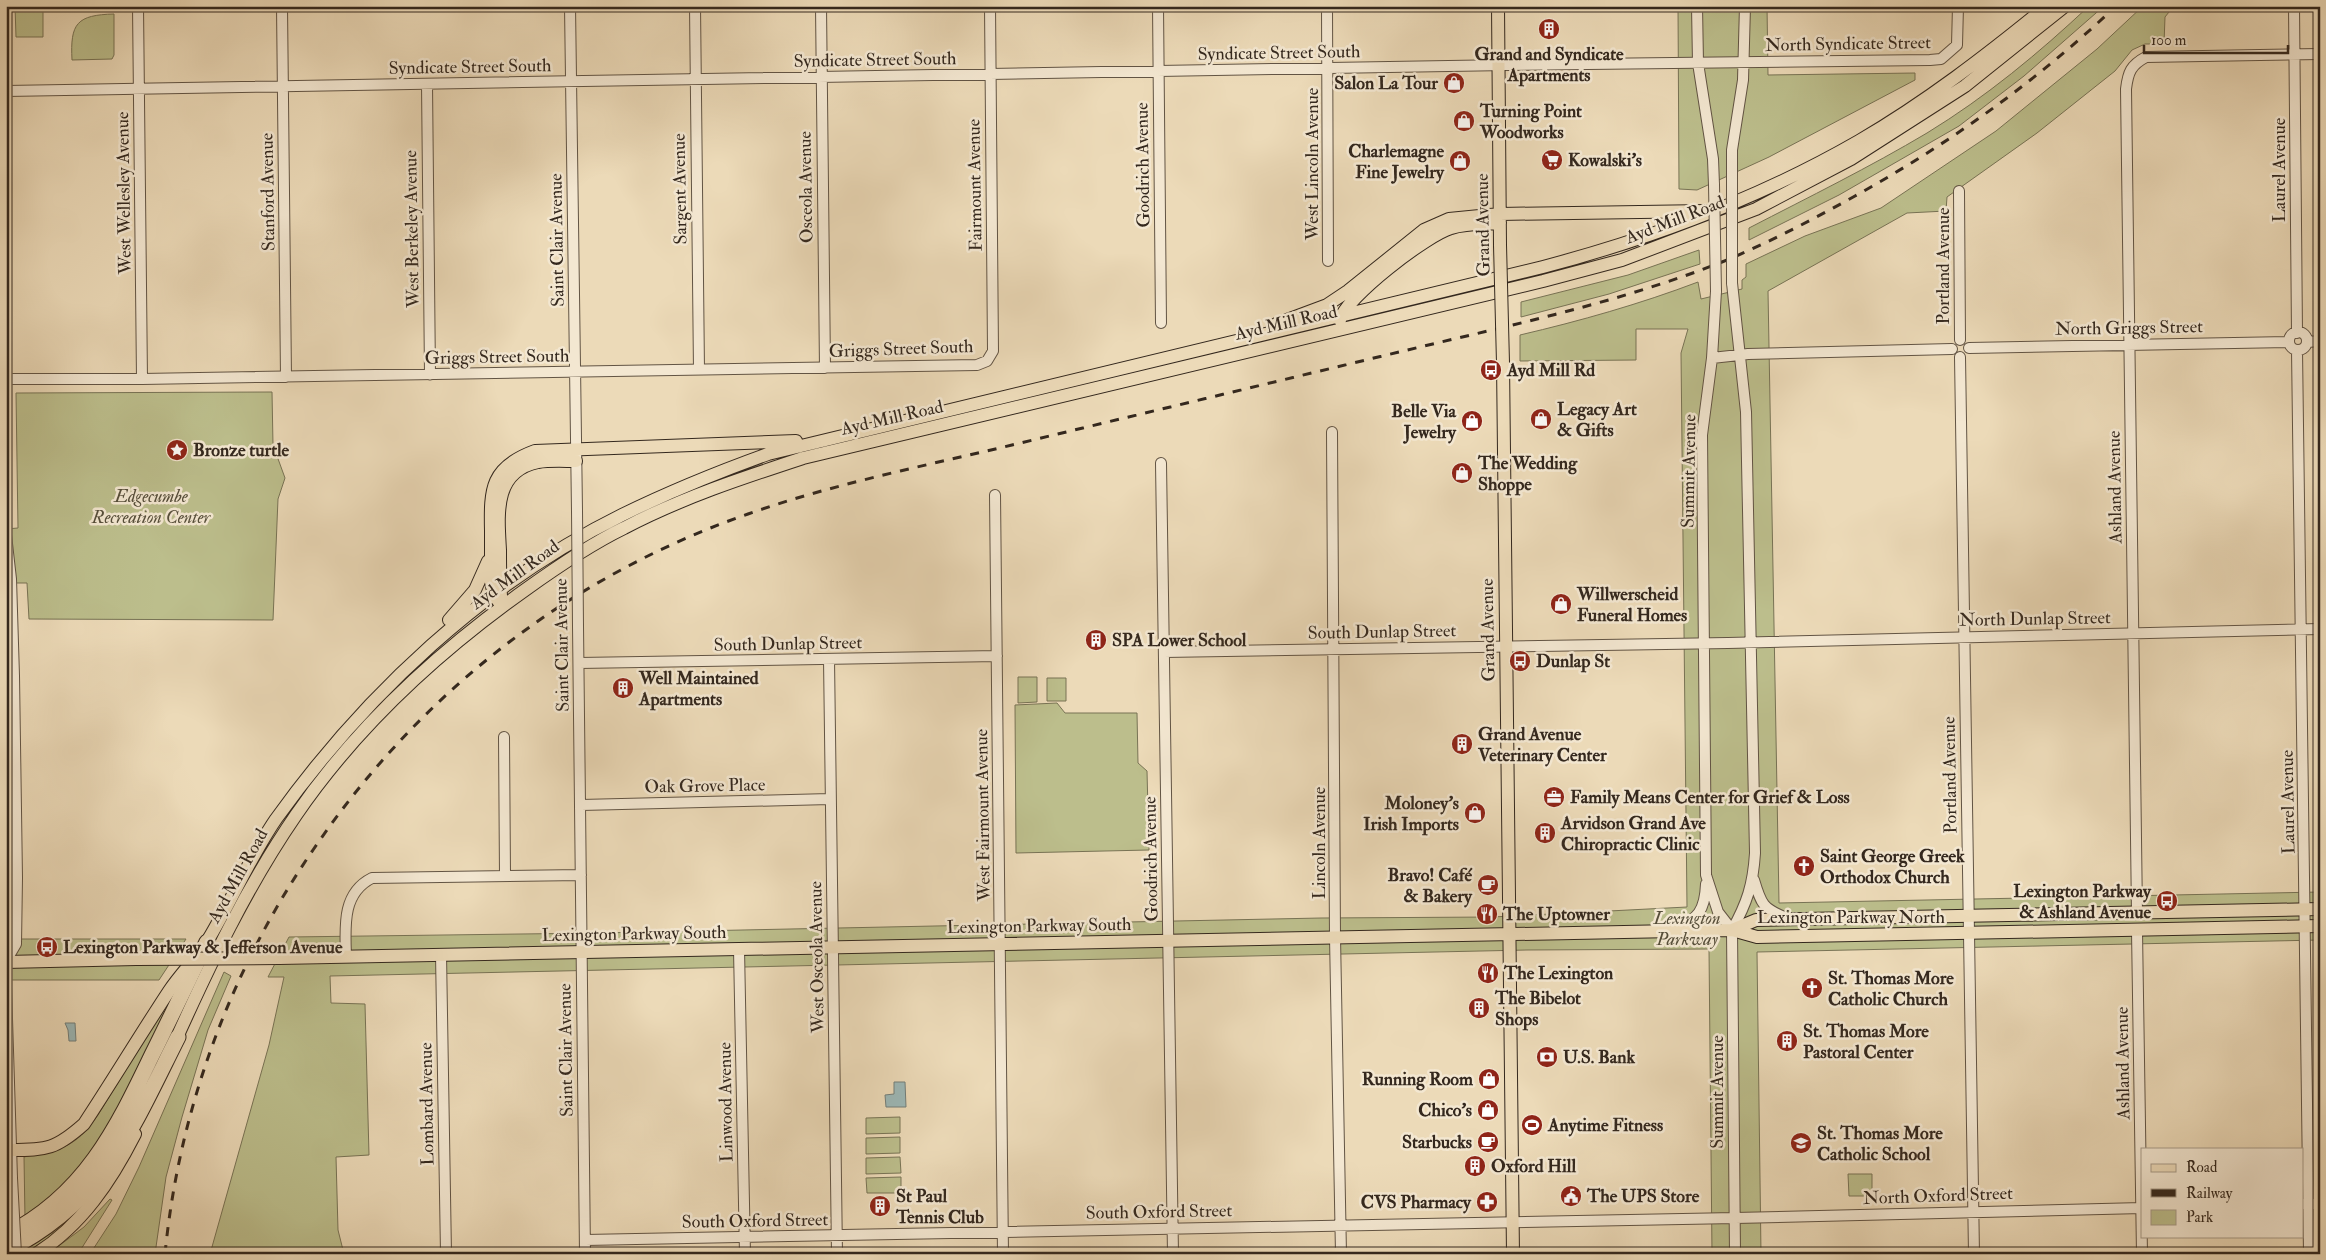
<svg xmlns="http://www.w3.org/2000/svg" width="2326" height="1260" viewBox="0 0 2326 1260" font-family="'IM FELL Double Pica',serif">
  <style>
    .green { fill: #bcbe8c; stroke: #787355 }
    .water { fill: #9cb8b7; stroke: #727e7a }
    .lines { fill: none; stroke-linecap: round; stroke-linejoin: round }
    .minor-casing { stroke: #625444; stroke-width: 12 }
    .major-casing { stroke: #34281e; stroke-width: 14 }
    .highway-casing { stroke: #34281e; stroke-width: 17 }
    .minor { stroke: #f3e7d1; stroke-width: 10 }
    .major { stroke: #ecdab8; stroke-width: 12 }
    .highway { stroke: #ecdab8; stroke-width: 15 }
    .rail { stroke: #34281e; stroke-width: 3; stroke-dasharray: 9 9; stroke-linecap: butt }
    .minor-bridge-casing { stroke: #625444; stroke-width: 12; stroke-linecap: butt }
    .major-bridge-casing { stroke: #34281e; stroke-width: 14; stroke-linecap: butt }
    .minor-bridge { stroke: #f3e7d1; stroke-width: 10 }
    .major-bridge { stroke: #ecdab8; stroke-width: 12 }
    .labels { text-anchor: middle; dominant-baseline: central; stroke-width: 5; stroke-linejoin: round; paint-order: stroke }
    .street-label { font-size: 18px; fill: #34281e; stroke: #f3e7d1 }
    .poi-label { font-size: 18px; font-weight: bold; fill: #34281e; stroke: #f3e7d1; text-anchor: start }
    .park-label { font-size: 18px; font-style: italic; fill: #564e3a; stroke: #f3e7d1 }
  </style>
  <rect width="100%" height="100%" fill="#ecdab8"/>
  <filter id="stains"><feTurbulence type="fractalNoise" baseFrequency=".004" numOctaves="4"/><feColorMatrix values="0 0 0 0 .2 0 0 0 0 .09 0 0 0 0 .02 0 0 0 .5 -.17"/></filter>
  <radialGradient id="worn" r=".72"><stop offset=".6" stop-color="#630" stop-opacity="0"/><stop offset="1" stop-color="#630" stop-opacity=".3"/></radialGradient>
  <path class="green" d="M15,6h28v31h-27z
    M1678,6h89l1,69 147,-2v7l-146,77 -72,33 -18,-1z
    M2089,6h15l-80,70 -65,50 -120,69 -90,45v-12c60,-31 121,-61 178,-95 59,-36 112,-80 162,-127z
    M2143,6h34l-4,1 -8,10 -1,27h-19l-13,6 -17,21 -78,62 -90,64 -1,14 -39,2 -139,78 11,612 541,-11v48l-563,12 4,302h-49l-3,-305 -182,1 -1197,26 1,27 34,1 4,151 -33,2 2,73 6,24h-134l59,-209 15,-68h-16l21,-40 309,-4 723,-15 171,-1 195,-10 -6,-554 7,-24h-52v31l-116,1v-26c60,-14 120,-31 178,-53l3,17 41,-10v-9l4,-3v-13l59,-28 76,-28 115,-77 101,-82z
    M114,14v41l-2,4 -40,1c-2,-37 5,-45 42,-46z
    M1699,250l1,14 -91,30 -88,23v-15l107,-27z
    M272,392l1,53 12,33 -7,21 -5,121 -244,-1 -2,-36h-21v-54l12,-1 -2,-135z
    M1018,677h19v25l-19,1z
    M1047,678h19v23h-19z
    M1057,703l8,10h72l1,50 9,8 2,79 -133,3 -1,-148z
    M6,939h180l-27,41h-153z
    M224,972l7,4 -23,54 -26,87 -16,60 -11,77h-65l26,-40 23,-47z
    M174,991l2,1 -57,120 -34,54 -60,53 -1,-62c37,-9 50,-7 74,-42z
    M900,1117v16l-34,1v-16z
    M900,1137v16l-34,1v-16z
    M900,1157l1,16 -35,1v-16z
    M1848,1174h24v22h-23z
    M901,1177v16h-34l-1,-15z
    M110,1199l2,1 -34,54h-30l36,-27z
    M80,1211l-49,43h-5v-9l45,-32z"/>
  <path class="water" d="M65,1023h10l1,18h-7l-1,-11z
    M894,1082h11l1,25h-20l-1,-12 9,-1z"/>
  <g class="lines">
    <g class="minor-casing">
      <path id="minor" d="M138,6l4,373
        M282,6l4,371
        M570,6l7,505
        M695,6l4,364
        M821,6l4,362
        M1158,6l3,317
        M1327,6l1,255
        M1697,6l1,57 15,96 1,26
        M2294,6l3,327
        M427,84l3,291
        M6,91l1502,-26 422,-5 11,-1 16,-14 1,-39
        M1732,177v-27l11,-70 2,-74
        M1959,191l1,149
        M1732,283l14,129 9,441c-2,32 -8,50 -23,77l3,324
        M1716,291l-4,67 -10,77 4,440 12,37 14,18
        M2289 341a9 9 0 1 1 18 0a9 9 0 1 1-18 0Z
        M2307,342l13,-1
        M1969,348l320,-6
        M2297,350l12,904
        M1960,357l14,897
        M1712,358l36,-4 204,-5
        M6,379h136l835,-14 10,-4 6,-10 -3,-345
        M1332,432l3,505 6,317
        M1161,463l12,791
        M995,495l8,759
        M6,535l5,44 3,97 3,202 -1,66 -10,17
        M578,626l7,628
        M1164,652l564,-9 592,-14
        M829,659l8,595
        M579,663l418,-7
        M504,737l1,138
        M581,805l249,-6
        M1754,880c7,24 9,29 33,38
        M2137,913l-11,-824c2,-17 5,-24 20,-32l174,-3
        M1675,930c23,-12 30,-19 31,-46
        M2137,931l5,323
        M739,949l6,305
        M441,954l5,300
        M346,956c-1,-30 -4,-63 26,-78l209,-3
        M6,987l6,191
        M2303,1204h17
        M585,1240l1150,-22 407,-10"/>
    </g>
    <g class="major-casing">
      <path id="major" d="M1498,6l2,239
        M1340,320c6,-23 87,-85 111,-92 15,-5 33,-4 49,-5
        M1276,324l51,-19 21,-14 76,-61 25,-11 51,-5 206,-3
        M1503,363l10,891
        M501,596c-1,-15 -1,-31 -1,-46 -2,-35 -7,-79 38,-88 12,-2 26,-1 38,-1
        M498,601l-4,-6 -3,-13c0,-17 0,-34 0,-51 -1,-43 0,-64 44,-80l261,-10
        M449,620l26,-30 13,-29
        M1732,930l24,-10 564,-11
        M279,958l1395,-27 58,-1 25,7 563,-11
        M6,962l130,-3
        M174,1044c35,-78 73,-158 122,-229 61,-89 142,-163 229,-225 32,-23 64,-45 99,-62 57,-30 118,-50 179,-70l740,-177 79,-21 134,-51 95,-50 114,-73 100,-80
        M11,1150c36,0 45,-1 73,-26 29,-44 56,-89 85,-133 12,-18 28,-33 39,-51 24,-40 42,-83 68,-121 89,-124 208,-236 346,-304 47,-23 96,-43 146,-61l775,-187c110,-29 217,-69 316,-126 67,-39 128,-86 188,-135
        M36,1254c46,-29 75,-73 99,-120"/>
    </g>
    <g class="highway-casing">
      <path id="highway" d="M6,1235c78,-39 110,-105 146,-180 19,-38 37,-76 55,-113
        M6,1251c99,-50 125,-121 172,-214"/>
    </g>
    <use href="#minor" class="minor"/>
    <use href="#major" class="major"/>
    <use href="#highway" class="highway"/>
    <path class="rail" d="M165,1254c14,-145 66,-285 148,-404 106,-156 256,-274 435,-336 85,-30 176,-48 264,-69 129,-31 258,-62 387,-93 108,-26 219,-49 323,-90 46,-19 90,-42 133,-66 95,-53 182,-115 261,-190"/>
    <g class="minor-bridge-casing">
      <path id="minor-bridge" d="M1732,177v106
        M1714,185l2,106
        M577,511l1,115
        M12,1178l4,76"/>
    </g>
    <g class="major-bridge-casing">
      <path id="major-bridge" d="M1500,245l3,118
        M136,959l143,-1"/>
    </g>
    <use href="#minor-bridge" class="minor-bridge"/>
    <use href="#major-bridge" class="major-bridge"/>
  </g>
  <defs>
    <g id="building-disc" transform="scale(1.125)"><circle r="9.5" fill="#8f2418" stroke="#f3e7d1"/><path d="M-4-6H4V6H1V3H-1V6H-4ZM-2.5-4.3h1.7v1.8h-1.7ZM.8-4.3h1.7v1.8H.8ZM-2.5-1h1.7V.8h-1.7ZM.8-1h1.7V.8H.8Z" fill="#fff"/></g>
    <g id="shop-disc" transform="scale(1.125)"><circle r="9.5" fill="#8f2418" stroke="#f3e7d1"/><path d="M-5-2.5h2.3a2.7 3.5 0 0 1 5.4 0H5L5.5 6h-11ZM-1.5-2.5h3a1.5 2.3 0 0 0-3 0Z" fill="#fff"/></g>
    <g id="supermarket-disc" transform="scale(1.125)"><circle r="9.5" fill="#8f2418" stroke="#f3e7d1"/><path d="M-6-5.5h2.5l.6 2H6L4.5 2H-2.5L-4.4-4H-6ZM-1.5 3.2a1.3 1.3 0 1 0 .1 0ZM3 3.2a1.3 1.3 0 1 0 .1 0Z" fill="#fff"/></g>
    <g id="bus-disc" transform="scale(1.125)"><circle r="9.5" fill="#8f2418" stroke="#f3e7d1"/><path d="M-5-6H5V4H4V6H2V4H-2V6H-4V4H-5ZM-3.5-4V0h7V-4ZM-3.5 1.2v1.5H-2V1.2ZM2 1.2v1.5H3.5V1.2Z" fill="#fff"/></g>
    <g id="sight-disc" transform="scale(1.125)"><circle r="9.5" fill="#8f2418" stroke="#f3e7d1"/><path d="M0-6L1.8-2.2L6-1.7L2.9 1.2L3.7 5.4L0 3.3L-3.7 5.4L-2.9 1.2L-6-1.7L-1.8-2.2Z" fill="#fff"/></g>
    <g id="office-disc" transform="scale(1.125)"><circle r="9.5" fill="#8f2418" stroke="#f3e7d1"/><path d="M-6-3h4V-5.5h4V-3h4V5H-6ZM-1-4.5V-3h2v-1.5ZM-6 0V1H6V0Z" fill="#fff"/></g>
    <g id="church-disc" transform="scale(1.125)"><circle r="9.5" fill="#8f2418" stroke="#f3e7d1"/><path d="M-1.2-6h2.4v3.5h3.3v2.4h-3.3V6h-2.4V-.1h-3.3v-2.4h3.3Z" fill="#fff"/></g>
    <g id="cafe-disc" transform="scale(1.125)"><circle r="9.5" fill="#8f2418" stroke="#f3e7d1"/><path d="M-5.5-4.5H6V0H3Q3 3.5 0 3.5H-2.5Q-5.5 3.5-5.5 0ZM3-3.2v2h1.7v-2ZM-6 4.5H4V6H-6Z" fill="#fff"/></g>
    <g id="restaurant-disc" transform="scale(1.125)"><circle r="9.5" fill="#8f2418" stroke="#f3e7d1"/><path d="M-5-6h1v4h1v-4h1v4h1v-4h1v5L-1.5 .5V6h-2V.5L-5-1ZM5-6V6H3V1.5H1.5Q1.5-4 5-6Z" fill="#fff"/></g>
    <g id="bank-disc" transform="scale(1.125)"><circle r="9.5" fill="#8f2418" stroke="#f3e7d1"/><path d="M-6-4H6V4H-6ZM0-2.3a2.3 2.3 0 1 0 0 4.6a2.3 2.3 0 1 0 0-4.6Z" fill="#fff"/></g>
    <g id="stadium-disc" transform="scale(1.125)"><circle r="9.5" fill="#8f2418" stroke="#f3e7d1"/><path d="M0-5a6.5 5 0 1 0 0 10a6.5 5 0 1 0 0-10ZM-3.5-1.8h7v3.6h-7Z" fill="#fff"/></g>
    <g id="school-disc" transform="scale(1.125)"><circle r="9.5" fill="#8f2418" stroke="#f3e7d1"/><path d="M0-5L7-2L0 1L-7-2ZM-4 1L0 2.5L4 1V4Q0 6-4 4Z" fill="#fff"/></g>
    <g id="civic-disc" transform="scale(1.125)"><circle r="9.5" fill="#8f2418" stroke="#f3e7d1"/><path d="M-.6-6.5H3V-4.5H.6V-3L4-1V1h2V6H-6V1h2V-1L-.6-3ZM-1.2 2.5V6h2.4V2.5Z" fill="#fff"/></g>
    <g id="pharmacy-disc" transform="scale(1.125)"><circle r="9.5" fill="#8f2418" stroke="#f3e7d1"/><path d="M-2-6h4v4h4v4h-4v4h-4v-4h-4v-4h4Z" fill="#fff"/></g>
  </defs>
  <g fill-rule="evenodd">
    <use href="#building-disc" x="1549" y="29"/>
    <use href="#shop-disc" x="1454" y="83"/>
    <use href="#shop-disc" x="1464" y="121"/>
    <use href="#supermarket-disc" x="1552" y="160"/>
    <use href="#shop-disc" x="1460" y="161"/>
    <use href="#bus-disc" x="1491" y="370"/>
    <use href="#shop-disc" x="1541" y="419"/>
    <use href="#shop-disc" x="1472" y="421"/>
    <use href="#sight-disc" x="177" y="450"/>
    <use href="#shop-disc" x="1462" y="473"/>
    <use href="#shop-disc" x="1561" y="604"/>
    <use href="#building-disc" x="1096" y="640"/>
    <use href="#bus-disc" x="1520" y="661"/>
    <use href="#building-disc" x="623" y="688"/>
    <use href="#building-disc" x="1462" y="744"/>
    <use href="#office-disc" x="1554" y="797"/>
    <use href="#shop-disc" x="1475" y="813"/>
    <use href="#building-disc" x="1545" y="833"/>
    <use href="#church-disc" x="1804" y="866"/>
    <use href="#cafe-disc" x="1488" y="885"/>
    <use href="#bus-disc" x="2167" y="901"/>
    <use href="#restaurant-disc" x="1487" y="914"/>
    <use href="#bus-disc" x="47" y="947"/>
    <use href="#restaurant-disc" x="1488" y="973"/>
    <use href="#church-disc" x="1812" y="988"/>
    <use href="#building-disc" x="1479" y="1008"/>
    <use href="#building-disc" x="1787" y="1041"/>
    <use href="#bank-disc" x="1547" y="1057"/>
    <use href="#shop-disc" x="1489" y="1079"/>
    <use href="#shop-disc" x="1488" y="1110"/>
    <use href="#stadium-disc" x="1532" y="1125"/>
    <use href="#cafe-disc" x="1488" y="1142"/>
    <use href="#school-disc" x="1801" y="1143"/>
    <use href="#building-disc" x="1475" y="1166"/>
    <use href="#civic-disc" x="1571" y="1196"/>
    <use href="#pharmacy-disc" x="1487" y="1202"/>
    <use href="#building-disc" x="880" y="1206"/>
  </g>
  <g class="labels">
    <g class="street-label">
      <text transform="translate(1848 44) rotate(-1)">North Syndicate Street</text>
      <text transform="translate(1279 53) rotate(-1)">Syndicate Street South</text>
      <text transform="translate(875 60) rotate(-1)">Syndicate Street South</text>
      <text transform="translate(470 67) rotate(-1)">Syndicate Street South</text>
      <text transform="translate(1312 164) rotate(-90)">West Lincoln Avenue</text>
      <text transform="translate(1143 165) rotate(-91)">Goodrich Avenue</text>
      <text transform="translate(2279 170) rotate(-90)">Laurel Avenue</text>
      <text transform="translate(975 185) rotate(-91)">Fairmount Avenue</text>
      <text transform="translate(806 187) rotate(-91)">Osceola Avenue</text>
      <text transform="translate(680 189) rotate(-91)">Sargent Avenue</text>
      <text transform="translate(268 192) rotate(-91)">Stanford Avenue</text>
      <text transform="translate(124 193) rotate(-91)">West Wellesley Avenue</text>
      <text transform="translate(1675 220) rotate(-21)">Ayd Mill Road</text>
      <text transform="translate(1483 225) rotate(-91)">Grand Avenue</text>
      <text transform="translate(412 229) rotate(-91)">West Berkeley Avenue</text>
      <text transform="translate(557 240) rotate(-91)">Saint Clair Avenue</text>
      <text transform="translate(1943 266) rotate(-90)">Portland Avenue</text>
      <text transform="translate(1286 323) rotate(-13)">Ayd Mill Road</text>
      <text transform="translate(2129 328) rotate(-1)">North Griggs Street</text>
      <text transform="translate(901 349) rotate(-2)">Griggs Street South</text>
      <text transform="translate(497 357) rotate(-1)">Griggs Street South</text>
      <text transform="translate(892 418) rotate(-13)">Ayd Mill Road</text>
      <text transform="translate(1689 471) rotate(-89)">Summit Avenue</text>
      <text transform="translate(2115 487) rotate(-91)">Ashland Avenue</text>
      <text transform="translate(515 575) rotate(-36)">Ayd Mill Road</text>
      <text transform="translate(2035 619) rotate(-1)">North Dunlap Street</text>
      <text transform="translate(1488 630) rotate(-91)">Grand Avenue</text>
      <text transform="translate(1382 632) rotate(-1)">South Dunlap Street</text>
      <text transform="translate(788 644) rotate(-1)">South Dunlap Street</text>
      <text transform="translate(562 645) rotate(-91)">Saint Clair Avenue</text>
      <text transform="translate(1950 775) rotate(-91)">Portland Avenue</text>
      <text transform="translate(705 786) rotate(-1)">Oak Grove Place</text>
      <text transform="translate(2288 802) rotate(-91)">Laurel Avenue</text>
      <text transform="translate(983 815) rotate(-91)">West Fairmount Avenue</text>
      <text transform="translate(1319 843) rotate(-90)">Lincoln Avenue</text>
      <text transform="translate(1151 859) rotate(-91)">Goodrich Avenue</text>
      <text transform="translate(238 876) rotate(-61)">Ayd Mill Road</text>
      <text x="1851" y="917">Lexington Parkway North</text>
      <text transform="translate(1039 926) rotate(-1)">Lexington Parkway South</text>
      <text transform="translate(634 934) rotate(-1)">Lexington Parkway South</text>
      <text transform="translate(817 957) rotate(-91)">West Osceola Avenue</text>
      <text transform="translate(566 1050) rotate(-91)">Saint Clair Avenue</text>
      <text transform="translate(2123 1063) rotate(-91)">Ashland Avenue</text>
      <text transform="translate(1717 1092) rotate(-90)">Summit Avenue</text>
      <text transform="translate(726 1102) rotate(-91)">Linwood Avenue</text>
      <text transform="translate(427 1104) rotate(-91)">Lombard Avenue</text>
      <text transform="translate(1938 1196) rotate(-2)">North Oxford Street</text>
      <text transform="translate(1159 1212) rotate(-1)">South Oxford Street</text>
      <text transform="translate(755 1221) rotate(-1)">South Oxford Street</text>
    </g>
    <g class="poi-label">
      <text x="1549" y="54" text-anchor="middle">Grand and Syndicate<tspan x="1549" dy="21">Apartments</tspan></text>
      <text x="1438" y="83" text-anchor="end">Salon La Tour</text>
      <text x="1480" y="111">Turning Point<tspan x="1480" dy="21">Woodworks</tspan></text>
      <text x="1444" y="151" text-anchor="end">Charlemagne<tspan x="1444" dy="21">Fine Jewelry</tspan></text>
      <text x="1568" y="160">Kowalski's</text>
      <text x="1507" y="370">Ayd Mill Rd</text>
      <text x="1557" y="409">Legacy Art<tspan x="1557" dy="21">&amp; Gifts</tspan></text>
      <text x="1456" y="411" text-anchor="end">Belle Via<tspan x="1456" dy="21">Jewelry</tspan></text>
      <text x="193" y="450">Bronze turtle</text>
      <text x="1478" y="463">The Wedding<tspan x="1478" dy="21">Shoppe</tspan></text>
      <text x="1577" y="594">Willwerscheid<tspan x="1577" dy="21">Funeral Homes</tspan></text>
      <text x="1112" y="640">SPA Lower School</text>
      <text x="1536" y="661">Dunlap St</text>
      <text x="639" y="678">Well Maintained<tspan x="639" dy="21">Apartments</tspan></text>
      <text x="1478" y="734">Grand Avenue<tspan x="1478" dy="21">Veterinary Center</tspan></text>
      <text x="1570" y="797">Family Means Center for Grief &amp; Loss</text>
      <text x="1459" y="803" text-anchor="end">Moloney’s<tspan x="1459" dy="21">Irish Imports</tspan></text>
      <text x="1561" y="823">Arvidson Grand Ave<tspan x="1561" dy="21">Chiropractic Clinic</tspan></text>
      <text x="1820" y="856">Saint George Greek<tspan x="1820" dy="21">Orthodox Church</tspan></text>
      <text x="1472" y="875" text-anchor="end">Bravo! Café<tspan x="1472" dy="21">&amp; Bakery</tspan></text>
      <text x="2151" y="891" text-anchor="end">Lexington Parkway<tspan x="2151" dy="21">&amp; Ashland Avenue</tspan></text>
      <text x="1503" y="914">The Uptowner</text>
      <text x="63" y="947">Lexington Parkway &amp; Jefferson Avenue</text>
      <text x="1504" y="973">The Lexington</text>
      <text x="1828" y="978">St. Thomas More<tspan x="1828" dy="21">Catholic Church</tspan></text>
      <text x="1495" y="998">The Bibelot<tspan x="1495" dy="21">Shops</tspan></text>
      <text x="1803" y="1031">St. Thomas More<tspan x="1803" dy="21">Pastoral Center</tspan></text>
      <text x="1563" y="1057">U.S. Bank</text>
      <text x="1473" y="1079" text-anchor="end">Running Room</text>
      <text x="1472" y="1110" text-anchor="end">Chico's</text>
      <text x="1548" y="1125">Anytime Fitness</text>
      <text x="1817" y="1133">St. Thomas More<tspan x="1817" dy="21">Catholic School</tspan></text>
      <text x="1472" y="1142" text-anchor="end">Starbucks</text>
      <text x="1491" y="1166">Oxford Hill</text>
      <text x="896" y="1196">St Paul<tspan x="896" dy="21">Tennis Club</tspan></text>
      <text x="1587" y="1196">The UPS Store</text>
      <text x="1471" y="1202" text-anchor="end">CVS Pharmacy</text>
    </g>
    <g class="park-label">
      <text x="151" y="496">Edgecumbe<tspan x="151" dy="21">Recreation Center</tspan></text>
      <text x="1687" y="918">Lexington<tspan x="1687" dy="21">Parkway</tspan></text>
    </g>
  </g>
  <rect width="2326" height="1260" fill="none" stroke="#ecdab8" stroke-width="25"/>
  <rect x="8" y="8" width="2311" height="1245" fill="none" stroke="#34281e" stroke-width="2.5"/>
  <rect x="12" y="12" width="2301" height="1235" fill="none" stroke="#34281e"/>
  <rect x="2141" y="1148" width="162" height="90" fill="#f3e7d1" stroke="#a79b89"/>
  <rect x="2151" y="1164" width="25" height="8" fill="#ecdab8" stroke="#a79b89"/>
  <text x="2186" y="1172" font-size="15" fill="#34281e">Road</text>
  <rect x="2151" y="1189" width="25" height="8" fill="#34281e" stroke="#a79b89"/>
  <text x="2186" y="1198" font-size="15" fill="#34281e">Railway</text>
  <rect x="2151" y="1210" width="25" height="15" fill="#bcbe8c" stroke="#a79b89"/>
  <text x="2186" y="1222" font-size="15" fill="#34281e">Park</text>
  <path d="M2144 45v8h144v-8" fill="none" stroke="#34281e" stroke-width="2.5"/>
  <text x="2151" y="45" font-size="15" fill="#34281e" stroke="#f3e7d1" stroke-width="4" paint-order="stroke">100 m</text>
  <rect width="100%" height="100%" filter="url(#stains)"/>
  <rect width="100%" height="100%" fill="url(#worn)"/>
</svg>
